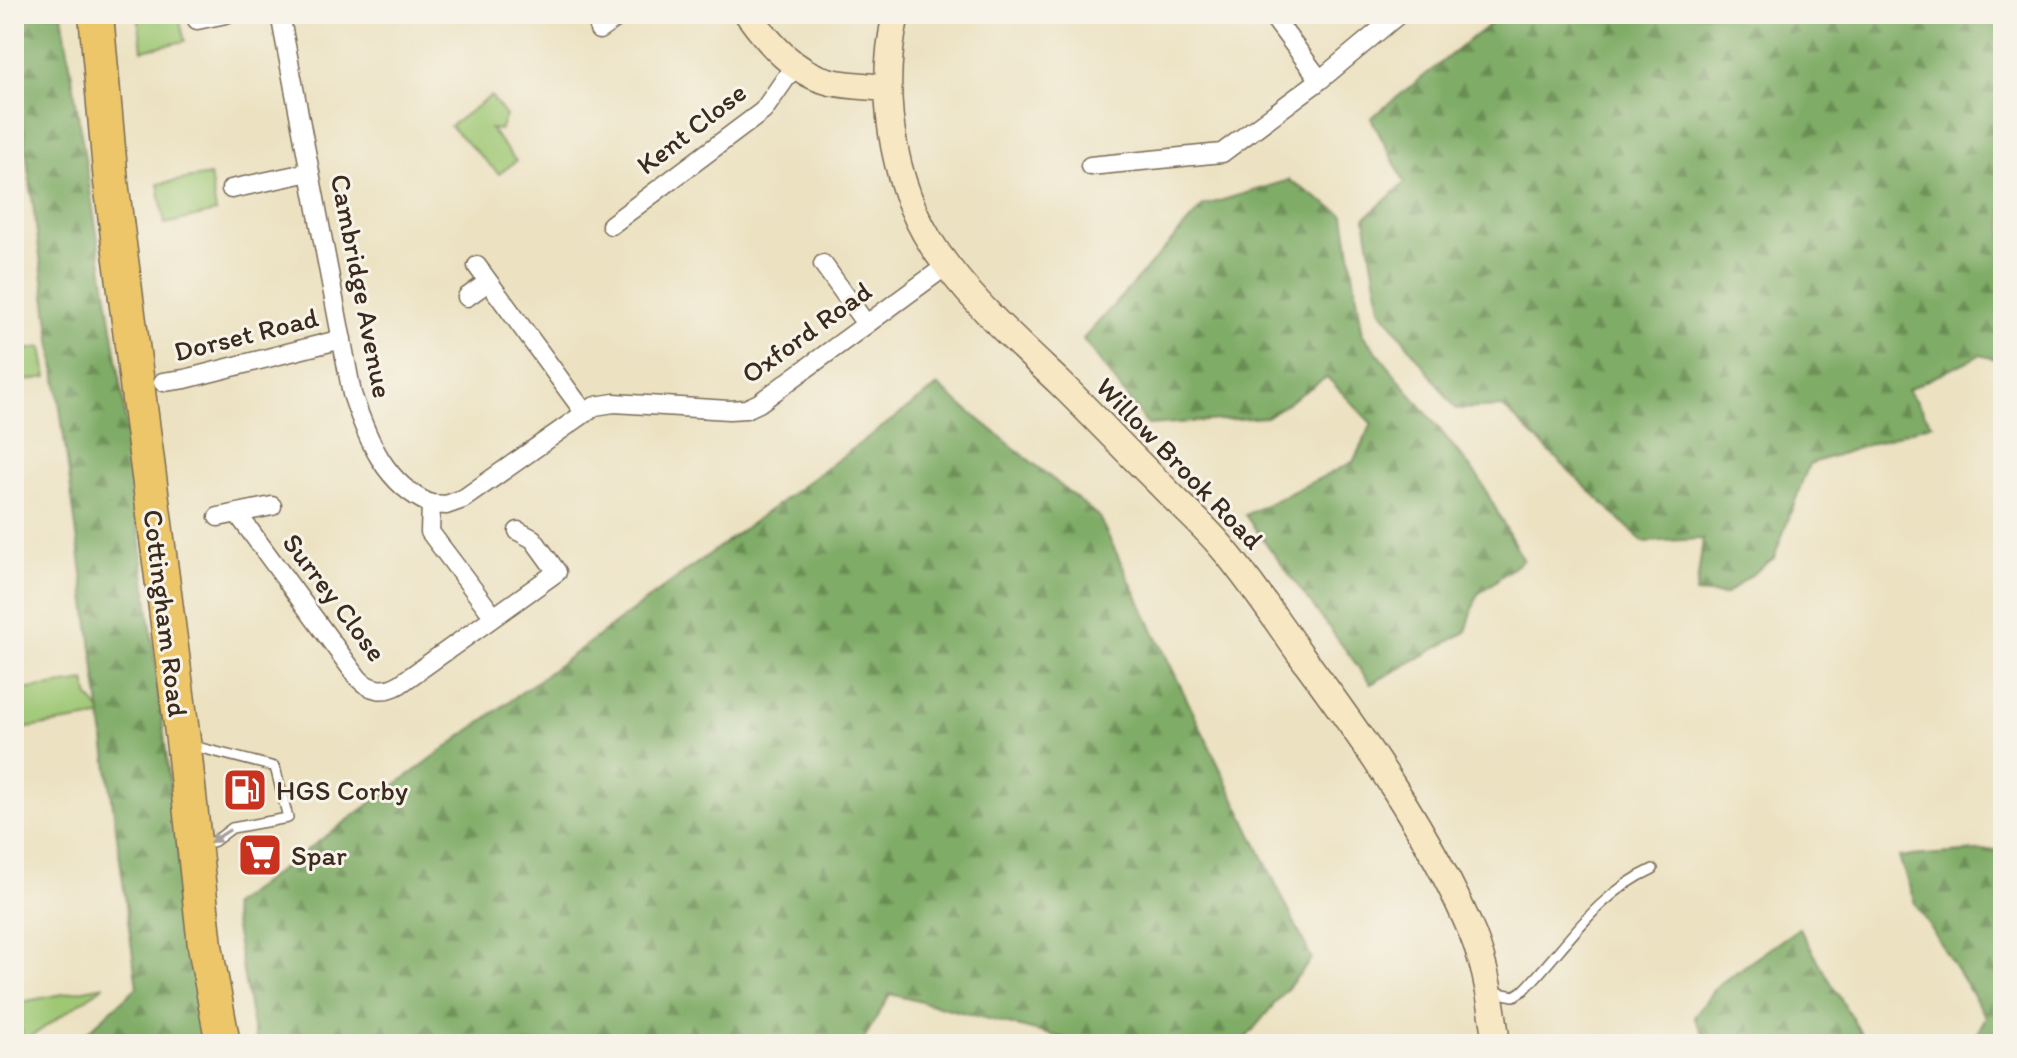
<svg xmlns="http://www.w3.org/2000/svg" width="2017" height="1058" viewBox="0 0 2017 1058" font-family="Itim,sans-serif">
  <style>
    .green { fill: #9fc874; stroke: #6d7949; stroke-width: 2 }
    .forest { fill: url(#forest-firs); stroke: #5d6b42; stroke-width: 2 }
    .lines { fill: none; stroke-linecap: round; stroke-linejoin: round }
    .lane-casing { stroke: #796a57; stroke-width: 12 }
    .street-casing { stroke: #796a57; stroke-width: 21 }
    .secondary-casing { stroke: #796a57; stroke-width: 29 }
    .highway-casing { stroke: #796a57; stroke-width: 37 }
    .lane { stroke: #fff; stroke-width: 9 }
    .street { stroke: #fff; stroke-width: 18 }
    .secondary { stroke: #f7e8c3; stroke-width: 26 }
    .highway { stroke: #ecc669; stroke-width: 34 }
    .oneway { fill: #a79f9a }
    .labels { text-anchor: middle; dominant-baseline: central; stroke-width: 6; stroke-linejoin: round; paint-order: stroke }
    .street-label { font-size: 28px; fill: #3b2a1e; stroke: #f7f3e8 }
    .poi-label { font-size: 28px; fill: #3b2a1e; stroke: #f7f3e8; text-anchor: start }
  </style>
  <defs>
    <pattern id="forest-firs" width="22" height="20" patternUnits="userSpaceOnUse" patternTransform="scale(2)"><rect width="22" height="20" fill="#7fac66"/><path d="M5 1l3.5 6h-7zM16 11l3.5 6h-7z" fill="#698c53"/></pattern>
  </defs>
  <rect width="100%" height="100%" fill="#f7f3e8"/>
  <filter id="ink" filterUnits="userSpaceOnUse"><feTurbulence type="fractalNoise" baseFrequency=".0125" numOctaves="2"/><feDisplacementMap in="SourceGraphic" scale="16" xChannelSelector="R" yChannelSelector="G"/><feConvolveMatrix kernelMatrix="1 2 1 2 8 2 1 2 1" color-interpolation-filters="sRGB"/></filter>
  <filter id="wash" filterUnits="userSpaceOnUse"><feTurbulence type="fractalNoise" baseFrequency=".006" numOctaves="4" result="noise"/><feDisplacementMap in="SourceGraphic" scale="32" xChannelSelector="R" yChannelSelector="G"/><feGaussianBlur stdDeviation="1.8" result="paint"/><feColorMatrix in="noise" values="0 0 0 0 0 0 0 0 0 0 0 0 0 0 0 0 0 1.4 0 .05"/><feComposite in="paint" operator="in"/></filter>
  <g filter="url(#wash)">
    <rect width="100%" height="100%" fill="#ece2c2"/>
    <path class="green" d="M138,14h40l7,27 -43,9z
      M491,96l15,20 -6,14 -10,-1 26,32 -17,13 -49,-48z
      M210,175l6,37 -51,12 -7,-40z
      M42,347l5,30 -33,6v-31z
      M85,681l4,16 16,19 -91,14v-39z
      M105,986l-82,56 -7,-39z"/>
    <path class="forest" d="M14,14h48l60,376 65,534 18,120h-131l63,-57 -123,-926z
      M1494,14h509v347l-23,-6 -73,35 25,34 -123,40 -35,94 -49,37 -29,-2 7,-54 -60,3 -140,-135 -47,2 -76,-101 -15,-90 40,-35 -34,-65 120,-95z
      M1289,180l55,35 19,120 116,143 44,82 -46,35 -11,37 -95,52 -126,-169 108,-53 19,-38 -45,-47 -61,40 -118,8 -65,-86 120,-133z
      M938,386l161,131 213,442 -71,85h-154l-197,-50 -29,50h-605l-25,-138z
      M2003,849v195h-32l15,-27 -71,-114 -16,-46z
      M1799,928l68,116h-158l-15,-27 24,-32z"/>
  </g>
  <g filter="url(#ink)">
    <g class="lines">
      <g class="lane-casing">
        <path id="lane" d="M192,748h9l74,19 13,51 -56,10 -17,13 -15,5
          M1493,992l21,4 10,-6c42,-43 71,-95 129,-121"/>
      </g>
      <g class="street-casing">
        <path id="street" d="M280,14l72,380c15,44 33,91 79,110l-1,28 64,85
          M1271,14l49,66
          M197,20l29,-6
          M599,30l23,-16
          M1090,166l132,-13 98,-73 79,-66
          M231,189l79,-17
          M611,225l152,-114 32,-46
          M823,264l43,60
          M477,266l107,146
          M467,297l21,-15
          M163,382l22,-3 157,-40
          M431,504l15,1 17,-6 132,-93 19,-3 115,7 17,-1 13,-6 187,-137
          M237,513l121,165c12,13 27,15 42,6l157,-112 -24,-33 -15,-8
          M218,517l54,-11"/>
      </g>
      <g class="secondary-casing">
        <path id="secondary" d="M748,14c20,28 47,60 83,68 18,4 38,4 57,6
          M896,14c-19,84 -3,185 52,253 33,43 73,79 112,116 34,33 66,68 100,101 21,22 46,43 65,67 26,31 49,66 73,100 65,87 133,184 175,284 14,35 19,72 24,109"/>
      </g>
      <g class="highway-casing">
        <path id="highway" d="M96,14l15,168 73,566 21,198 18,98"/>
      </g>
      <use href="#lane" class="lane"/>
      <use href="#street" class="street"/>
      <use href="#secondary" class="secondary"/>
      <use href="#highway" class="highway"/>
    </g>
    <defs><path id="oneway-solid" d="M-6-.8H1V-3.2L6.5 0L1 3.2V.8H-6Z" transform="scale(2)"/></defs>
    <use class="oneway" href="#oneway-solid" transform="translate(220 836) rotate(148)"/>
  </g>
  <defs>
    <g id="fuel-square" transform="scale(2.3)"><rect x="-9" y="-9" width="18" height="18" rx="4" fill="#c8321e" stroke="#f7f3e8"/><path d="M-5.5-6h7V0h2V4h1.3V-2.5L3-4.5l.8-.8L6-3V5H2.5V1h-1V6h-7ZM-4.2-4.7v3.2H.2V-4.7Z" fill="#fff"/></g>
    <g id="supermarket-square" transform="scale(2.3)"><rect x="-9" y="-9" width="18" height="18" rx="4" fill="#c8321e" stroke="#f7f3e8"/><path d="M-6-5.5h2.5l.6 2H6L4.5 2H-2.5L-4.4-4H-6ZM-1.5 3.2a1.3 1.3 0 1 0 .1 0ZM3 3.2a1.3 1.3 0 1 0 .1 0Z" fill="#fff"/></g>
  </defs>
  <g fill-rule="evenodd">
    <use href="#fuel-square" x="245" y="790"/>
    <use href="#supermarket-square" x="260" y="855"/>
  </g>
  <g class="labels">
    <g class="street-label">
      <text transform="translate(691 128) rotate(-38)">Kent Close</text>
      <text transform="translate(362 286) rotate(79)">Cambridge Avenue</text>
      <text transform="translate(806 332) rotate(-36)">Oxford Road</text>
      <text transform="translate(246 334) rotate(-14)">Dorset Road</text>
      <text transform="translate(1180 463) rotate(46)">Willow Brook Road</text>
      <text transform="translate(335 597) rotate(53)">Surrey Close</text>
      <text transform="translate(166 613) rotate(83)">Cottingham Road</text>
    </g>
    <g class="poi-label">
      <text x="276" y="790">HGS Corby</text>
      <text x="291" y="855">Spar</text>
    </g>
  </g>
  <rect width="2017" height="1058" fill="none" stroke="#f7f3e8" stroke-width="48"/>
</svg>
